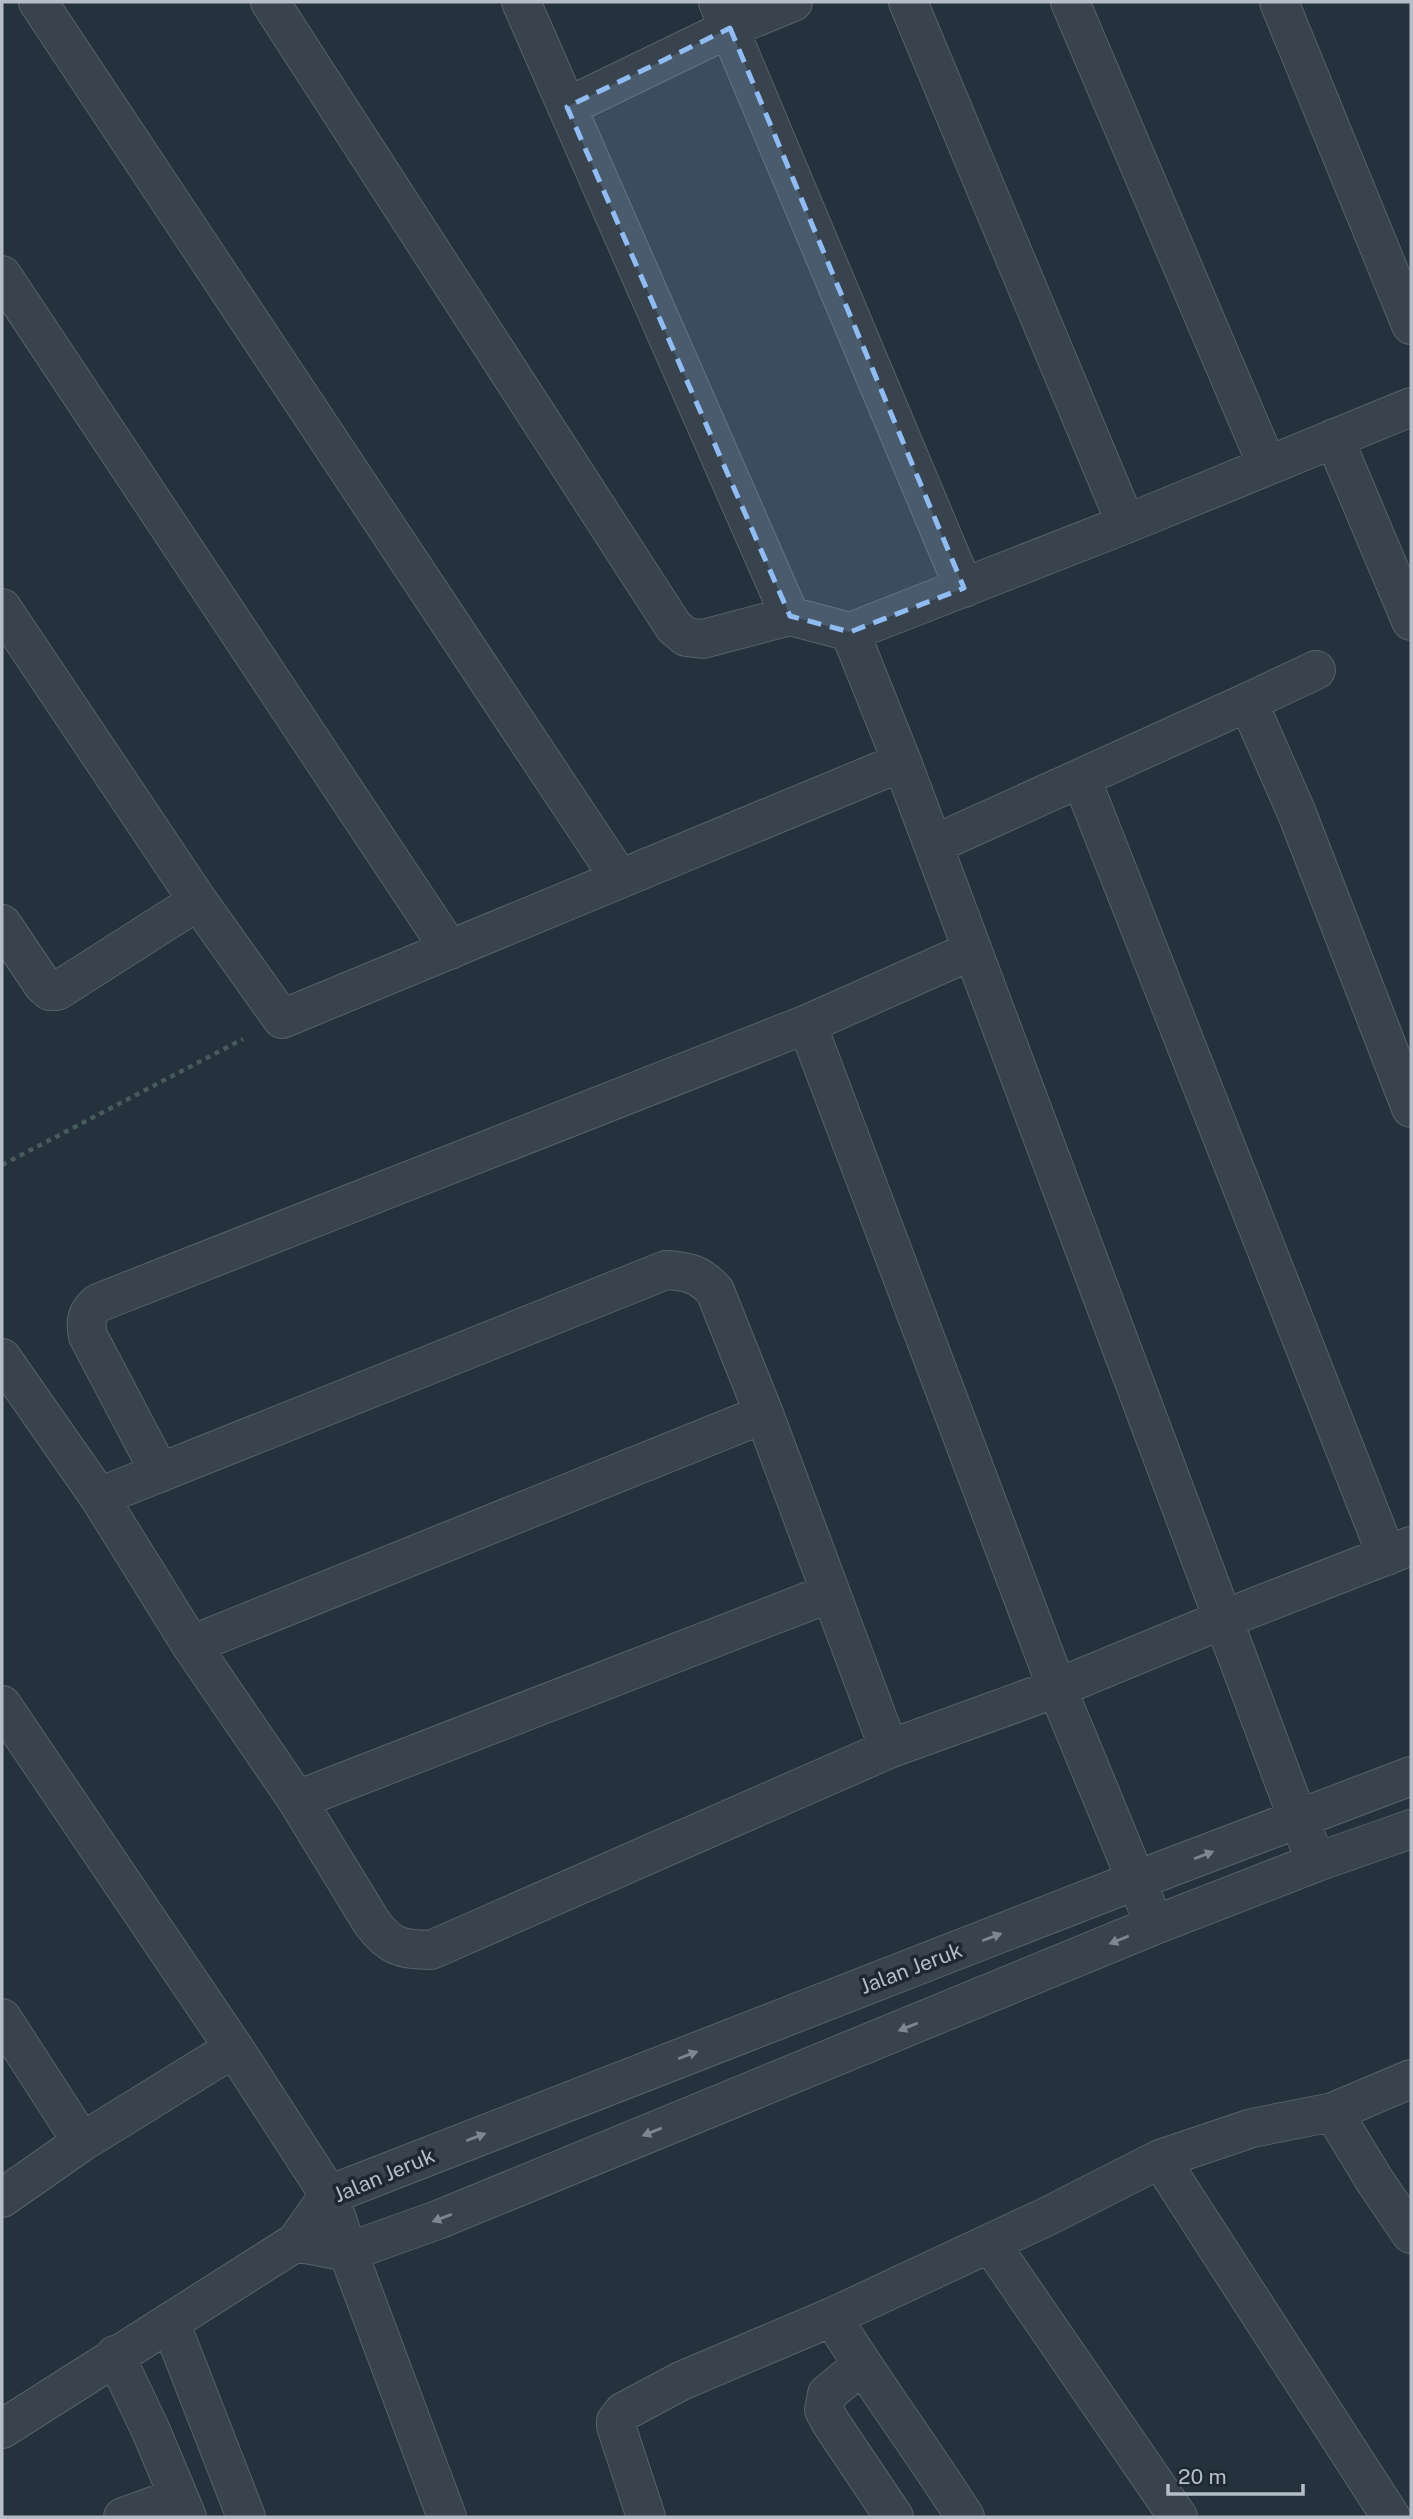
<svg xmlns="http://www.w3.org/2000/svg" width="1413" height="2519" viewBox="0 0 1413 2519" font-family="'Public Sans',sans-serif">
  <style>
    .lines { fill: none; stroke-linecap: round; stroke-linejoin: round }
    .minor-casing { stroke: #57616b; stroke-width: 40 }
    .path { stroke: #475b5d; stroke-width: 4.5; stroke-dasharray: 5 5; stroke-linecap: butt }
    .minor { stroke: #39434d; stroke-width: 38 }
    .oneway { fill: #7d8791 }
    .marked { fill: #90bcf2; fill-opacity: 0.2; stroke: #90bcf2; stroke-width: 5; stroke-dasharray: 14 9; stroke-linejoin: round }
    .labels { text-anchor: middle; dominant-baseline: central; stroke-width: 7; stroke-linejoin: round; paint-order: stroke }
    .street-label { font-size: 21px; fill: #b5bec8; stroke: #1e2832 }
  </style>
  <rect width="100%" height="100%" fill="#25313d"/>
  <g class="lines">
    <g class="minor-casing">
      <path id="minor" d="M38,2l582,877
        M270,2l404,625 12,10 17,2 87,-23 60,16 276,-108 285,-117
        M521,2l269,614
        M718,2l246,586
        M908,2l218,522
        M1070,2l197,463
        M1279,2l132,323
        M567,107l163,-79 63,-26
        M2,275l448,675
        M1334,438l77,183
        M2,608l196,293 84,118 620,-257
        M850,632l52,130 396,1057 19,43
        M1248,702l68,-32
        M1081,778l306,778
        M933,845l315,-143 48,109 115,297
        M2,924l41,61 7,6h7l141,-90
        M807,1024l250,664 89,216
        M2,1358l97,139 92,148 106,155 75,123c19,25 29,26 59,27l458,-201 168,-61 167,-69 187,-73
        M160,1473l-72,-137c-3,-15 -2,-23 10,-33l709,-279 164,-73
        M99,1497l567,-227c21,1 34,4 49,21l49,123 125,335
        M191,1645l573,-231
        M2,1705l232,343 95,147 19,57 99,265
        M297,1800l533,-207
        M2,2018l80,124
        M1411,2079l-78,33 42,69 36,53
        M1160,2159l231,358
        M2,2198l80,-56 152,-94
        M296,2242l52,10 92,-33 715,-294 162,-63 94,-33
        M990,2243l188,274
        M832,2317c42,68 90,132 133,200
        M170,2322l76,195
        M115,2355l36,76 36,86
        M862,2365l-35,29 -3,16 7,13 63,94
        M2,2429l294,-187 33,-47 808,-315 274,-104
        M123,2517l55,-20
        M646,2517l-30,-91v-5l7,-9 58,-31 151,-64 216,-101 112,-57 92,-31 81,-16"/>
    </g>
    <path class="path" d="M2,1165l241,-126"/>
    <use href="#minor" class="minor"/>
  </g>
  <defs><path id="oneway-solid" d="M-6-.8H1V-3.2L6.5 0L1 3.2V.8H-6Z" transform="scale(1.75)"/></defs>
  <g class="oneway">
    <use href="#oneway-solid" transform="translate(1204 1855) rotate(-21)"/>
    <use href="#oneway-solid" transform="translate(992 1937) rotate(-21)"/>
    <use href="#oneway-solid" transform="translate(1119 1940) rotate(158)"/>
    <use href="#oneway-solid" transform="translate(908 2027) rotate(158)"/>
    <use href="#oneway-solid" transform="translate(688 2055) rotate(-21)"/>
    <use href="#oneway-solid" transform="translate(652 2132) rotate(158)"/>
    <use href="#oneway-solid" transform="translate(476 2137) rotate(-21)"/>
    <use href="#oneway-solid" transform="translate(442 2218) rotate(159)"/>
  </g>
  <path class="marked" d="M730,28l234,560 -114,44 -60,-16 -223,-509z"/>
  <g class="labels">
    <g class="street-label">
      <text transform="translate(911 1968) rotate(-21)">Jalan Jeruk</text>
      <text transform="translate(384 2175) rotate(-23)">Jalan Jeruk</text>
    </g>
  </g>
  <rect width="1413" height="2519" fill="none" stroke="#b5bec8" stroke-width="7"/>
  <path d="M1168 2484v10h135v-10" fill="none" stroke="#b5bec8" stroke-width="3.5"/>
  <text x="1178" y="2484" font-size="21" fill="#b5bec8" stroke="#1e2832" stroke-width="5" paint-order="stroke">20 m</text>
</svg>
